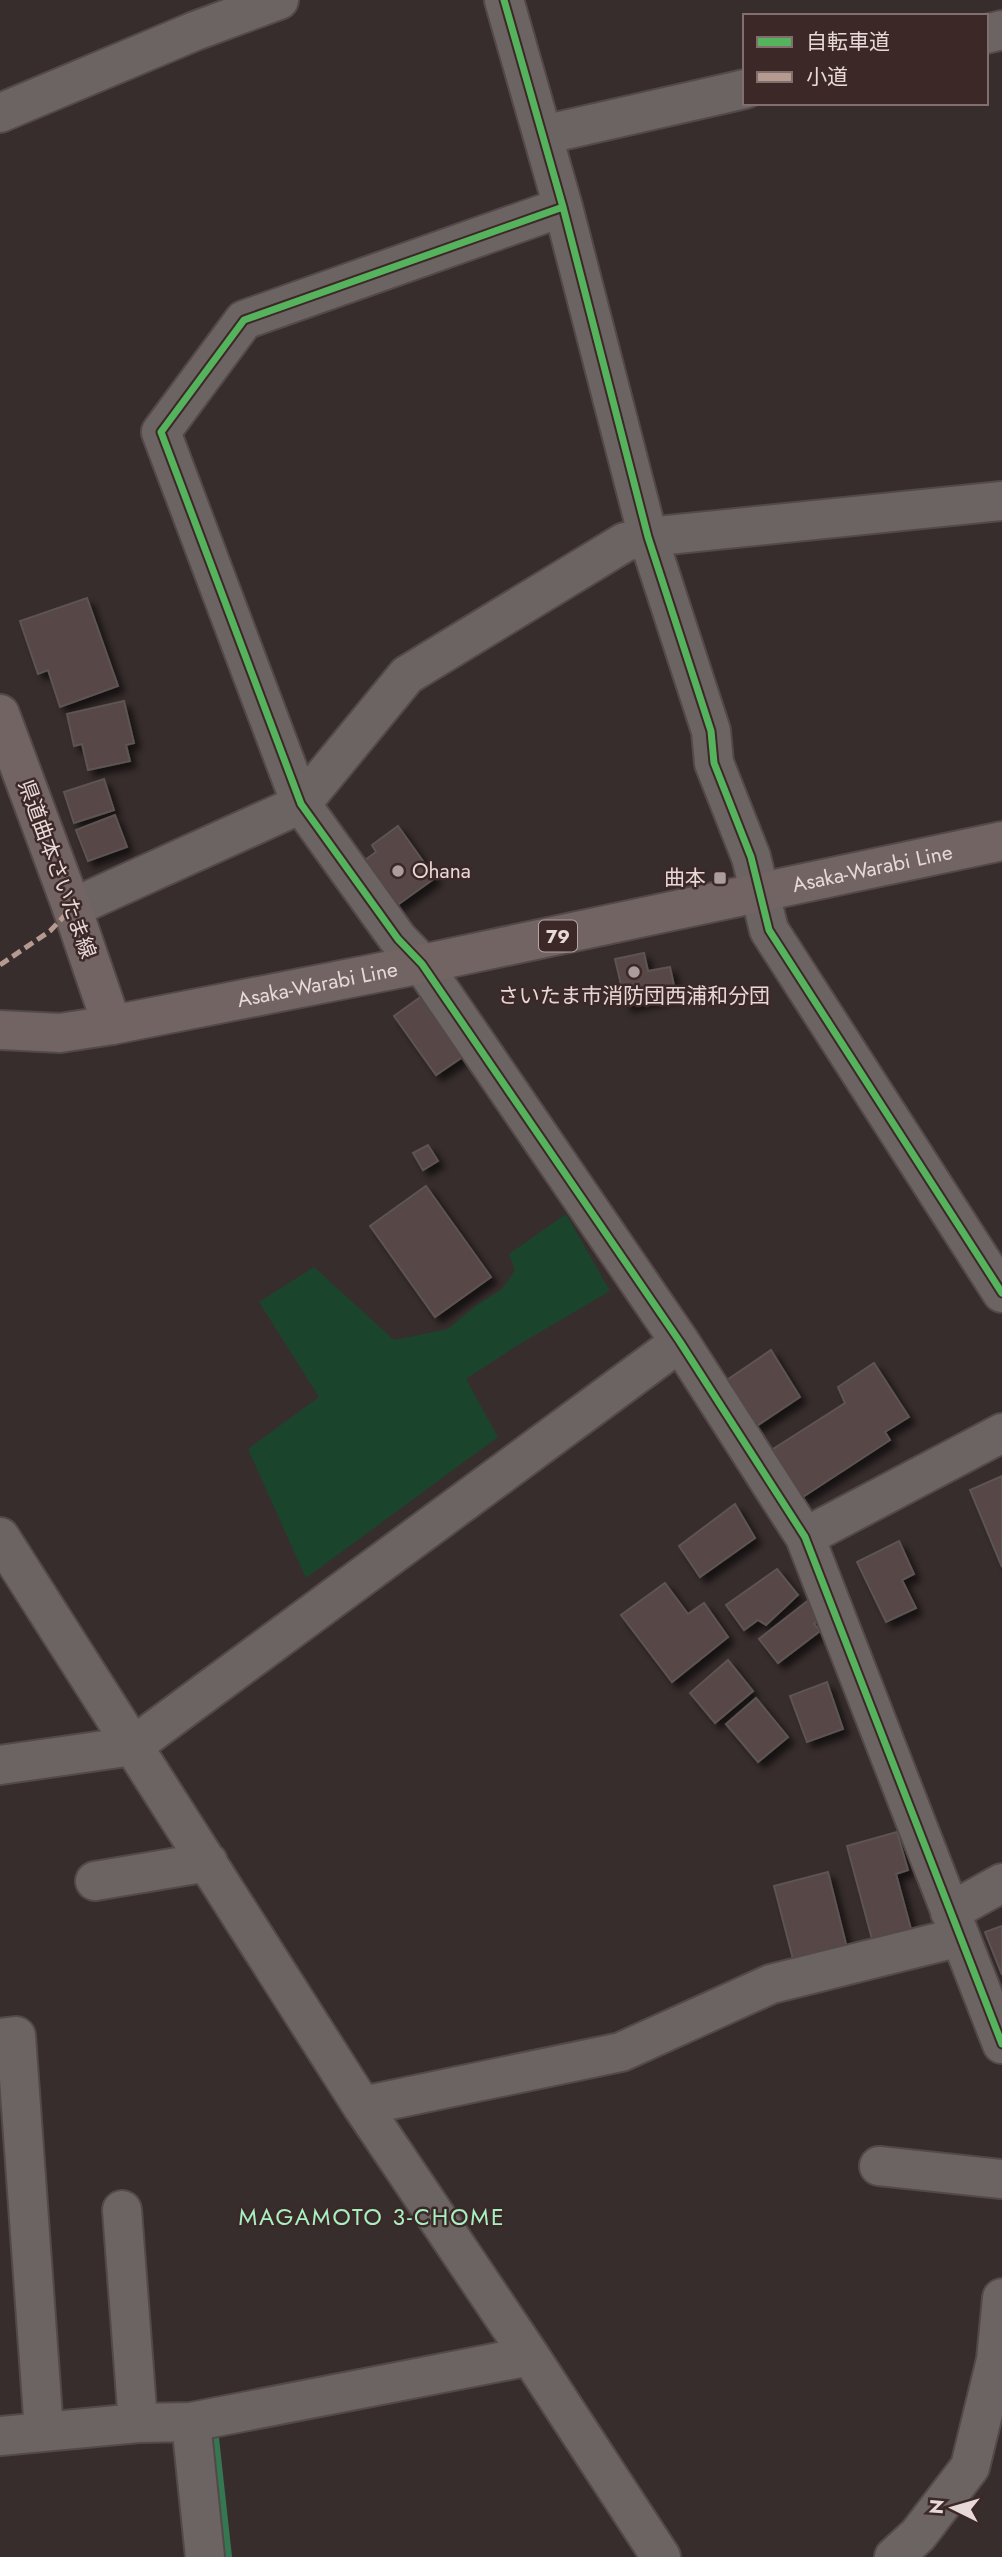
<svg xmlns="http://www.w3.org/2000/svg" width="1002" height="2557" viewBox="0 0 1002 2557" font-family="Jost,'Noto Sans JP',sans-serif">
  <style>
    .green { fill: #1b442d }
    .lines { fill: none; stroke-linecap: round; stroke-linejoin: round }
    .stream { stroke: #347751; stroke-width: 12 }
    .building { fill: #584647; stroke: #5d5453; stroke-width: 2; filter: url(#shadow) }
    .minor-casing { stroke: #544949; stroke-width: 42 }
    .major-casing { stroke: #544949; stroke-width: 42 }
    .minor { stroke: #6c6363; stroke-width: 38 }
    .major { stroke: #736464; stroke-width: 38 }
    .quiet { stroke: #b69a8f; stroke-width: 5; stroke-dasharray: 10 5; stroke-linecap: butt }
    .cycleway-casing { stroke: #3d2828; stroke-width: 11 }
    .cycleway { stroke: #56b35d; stroke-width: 7 }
    .poi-dot { fill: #aa9d9c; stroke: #3d2828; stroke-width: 2.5 }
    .labels { text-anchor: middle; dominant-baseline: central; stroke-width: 5; stroke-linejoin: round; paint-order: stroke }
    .shield { fill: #3d2828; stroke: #b4a4a3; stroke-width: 2 }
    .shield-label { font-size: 19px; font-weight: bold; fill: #e7d9d8 }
    .street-label { font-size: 21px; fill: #e7d9d8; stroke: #3d2828 }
    .poi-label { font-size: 21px; fill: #e7d9d8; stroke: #3d2828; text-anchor: start }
    .neighbourhood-label { font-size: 23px; letter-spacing: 2px; fill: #a5f1c1; stroke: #3d2828 }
  </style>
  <defs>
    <filter id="shadow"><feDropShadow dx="6" dy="6" stdDeviation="3.5" flood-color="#0009"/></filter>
  </defs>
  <rect width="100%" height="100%" fill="#382d2d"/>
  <path class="green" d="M566,1214l44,77 -92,54 -52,34 32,58 -192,141 -58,-129 71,-52 -60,-95 55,-35 80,73 54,-11 27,-23 27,-17 13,-19 -6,-16z"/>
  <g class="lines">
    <path class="stream" d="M212,2429l14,128"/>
  </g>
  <path class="building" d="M87,598l31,88 -58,21 -12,-37 -10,4 -18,-53z
    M124,701l10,42 -8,2 4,16 -42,9 -6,-26 -8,2 -7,-32z
    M104,779l10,31 -40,13 -10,-31z
    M115,815l12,32 -39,14 -12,-31z
    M398,826l37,52 -39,28 -35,-43 15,-11 -4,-7z
    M644,953l4,18 22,-4 6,28 -50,11 -11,-47z
    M422,996l42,60 -28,19 -42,-59z
    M428,1145l10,16 -15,9 -10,-17z
    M426,1186l65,91 -56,40 -65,-91z
    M771,1350l29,47 -45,30 -31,-45z
    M874,1363l35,54 -24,15 5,8 -89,58 -28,-49 72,-46 -7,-16z
    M1002,1476v91l-32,-77z
    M735,1504l20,34 -55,39 -21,-31z
    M899,1541l15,33 -12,6 14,28 -30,14 -29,-60z
    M777,1569l21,26 -32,30 -8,-5 -14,10 -18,-25z
    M665,1583l23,31 16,-11 24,34 -56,45 -51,-67z
    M810,1599l13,14 -9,11 6,7 -42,32 -19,-24z
    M728,1660l25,31 -38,32 -25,-30z
    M827,1682l16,47 -36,13 -17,-46z
    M756,1698l32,39 -30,25 -32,-38z
    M897,1832l11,38 -12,4 15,55 -39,10 -25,-93z
    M828,1872l19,76 -53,15 -20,-77z
    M1002,1926v49l-17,-43z"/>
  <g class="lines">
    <g class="minor-casing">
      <path id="minor" d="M504,0l59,207 85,330 63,194 3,32 37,94 18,73 233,363
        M986,34l16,-4
        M0,113l195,-82 84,-31
        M543,135l202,-46
        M563,207l-319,113 -83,112 140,372 97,135 24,25 258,378 125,195 197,507
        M72,908l229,-104 106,-129 218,-133 23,-5 354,-36
        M0,1537l362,569 168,250 131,201
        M805,1537l197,-104
        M0,1765l133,-19 547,-404
        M95,1881l113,-19
        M950,1912l52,-29
        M0,2038l16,-2 28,395
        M362,2106l259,-54 150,-68 189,-47
        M879,2166l123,13
        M122,2210l16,213
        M191,2422l14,135
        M0,2436l138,-13 53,-1 339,-66
        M894,2557l24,-22 52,-68 26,-107 6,-62"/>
    </g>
    <g class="major-casing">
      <g id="major">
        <path d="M0,714l72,194 40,117"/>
        <path id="s1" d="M0,1030l60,3 52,-8 310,-61 580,-123"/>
      </g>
    </g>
    <use href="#minor" class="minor"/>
    <use href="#major" class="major"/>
    <path class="quiet" d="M0,965l50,-34 22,-23"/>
    <g class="cycleway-casing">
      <path id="cycleway" d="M504,0l59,207 85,330 63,194 3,32 37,94 18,73 233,363
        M563,207l-319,113 -83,112 140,372 97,135 24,25 258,378 125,195 197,507"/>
    </g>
    <use href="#cycleway" class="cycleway"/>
  </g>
  <g class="poi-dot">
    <circle cx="398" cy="871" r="7"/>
    <rect x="713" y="871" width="14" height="14" rx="3.5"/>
    <circle cx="634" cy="972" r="7"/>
  </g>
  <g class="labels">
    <rect class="shield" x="539" y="920.5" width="38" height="31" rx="5"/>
    <g class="shield-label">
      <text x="558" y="936">79</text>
    </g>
    <g class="street-label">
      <text transform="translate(57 869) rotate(70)">県道曲本さいたま線</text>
      <text stroke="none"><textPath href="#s1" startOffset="889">Asaka-Warabi Line</textPath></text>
      <text stroke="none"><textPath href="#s1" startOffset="322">Asaka-Warabi Line</textPath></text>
    </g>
    <g class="poi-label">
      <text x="412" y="871">Ohana</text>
      <text x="706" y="878" text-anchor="end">曲本</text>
      <text x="634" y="996" text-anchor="middle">さいたま市消防団西浦和分団</text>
    </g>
    <g class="neighbourhood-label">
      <text x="372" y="2217">MAGAMOTO 3-CHOME</text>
    </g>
  </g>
  <rect x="743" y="14" width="245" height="91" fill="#3d2828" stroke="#816f6e" stroke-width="2"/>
  <rect x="757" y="37" width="35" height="10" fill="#56b35d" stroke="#816f6e" stroke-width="2"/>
  <text x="806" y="49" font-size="21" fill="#e7d9d8">自転車道</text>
  <rect x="757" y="72" width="35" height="10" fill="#b69a8f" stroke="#816f6e" stroke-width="2"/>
  <text x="806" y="84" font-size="21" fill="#e7d9d8">小道</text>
  <g transform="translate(953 2508) rotate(275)" stroke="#3d2828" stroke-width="5" paint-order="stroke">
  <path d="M0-5L12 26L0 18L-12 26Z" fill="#e7d9d8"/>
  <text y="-10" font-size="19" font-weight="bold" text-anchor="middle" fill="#e7d9d8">N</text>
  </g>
</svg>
